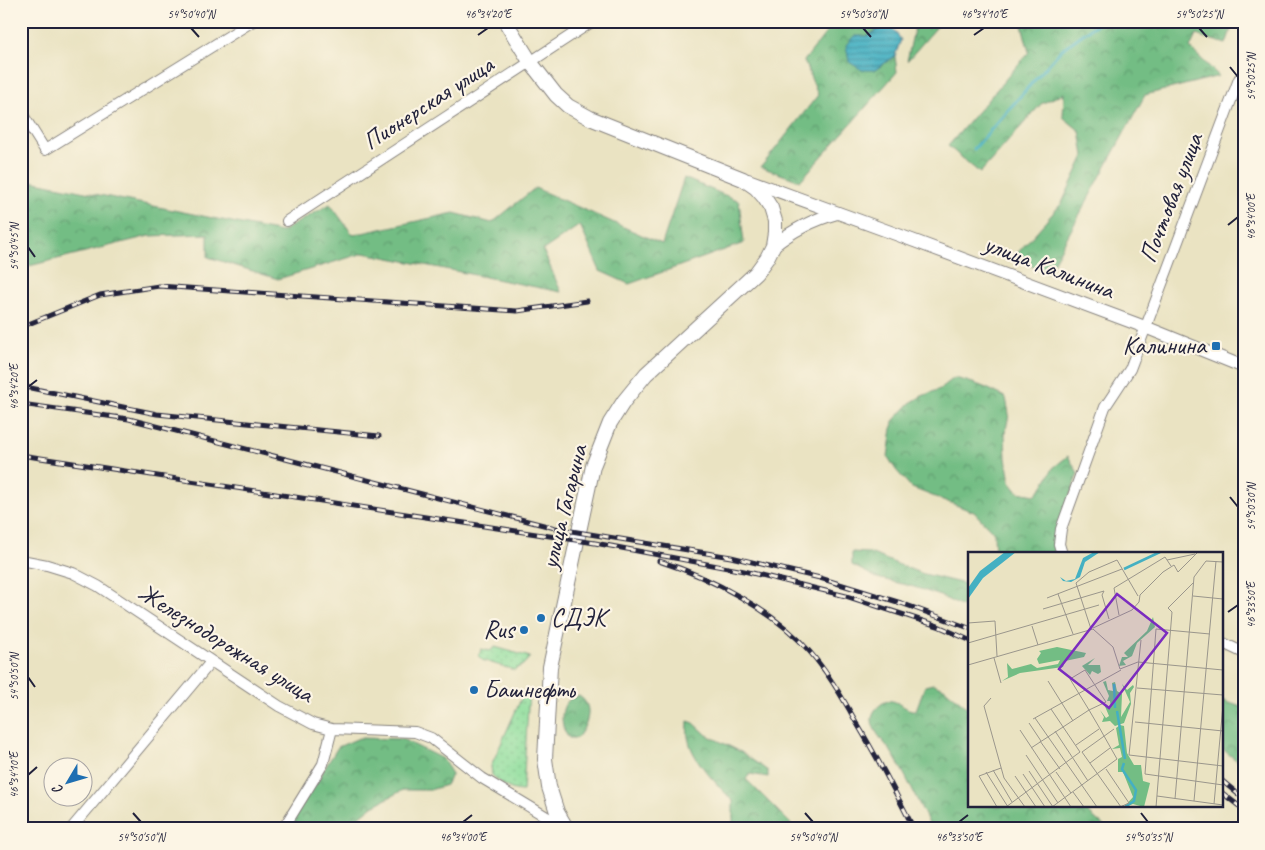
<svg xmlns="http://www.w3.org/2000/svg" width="1265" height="850" viewBox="0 0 1265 850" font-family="Caveat,sans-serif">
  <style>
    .grass { fill: url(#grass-dots); stroke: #58806c }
    .forest { fill: url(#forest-crowns); stroke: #4a7060 }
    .water { fill: url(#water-rules); stroke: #33697e }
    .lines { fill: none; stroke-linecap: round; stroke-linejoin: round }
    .stream { stroke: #44b0c2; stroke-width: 3 }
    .minor-casing { stroke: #86827e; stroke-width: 12 }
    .tertiary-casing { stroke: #86827e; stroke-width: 14 }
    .secondary-casing { stroke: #86827e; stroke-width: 16 }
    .minor { stroke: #fff; stroke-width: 10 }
    .tertiary { stroke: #fff; stroke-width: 12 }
    .secondary { stroke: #fff; stroke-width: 14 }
    .rail-casing { stroke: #22223b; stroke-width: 5 }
    .rail { stroke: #fcf5e5; stroke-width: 3; stroke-dasharray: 9; stroke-linecap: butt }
    .ticks { fill: none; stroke: #22223b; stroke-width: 2 }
    .poi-dot { fill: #1f6fb2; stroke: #fcf5e5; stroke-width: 2 }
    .labels { text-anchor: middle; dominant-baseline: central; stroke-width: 4.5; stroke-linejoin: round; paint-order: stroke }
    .street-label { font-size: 25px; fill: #22223b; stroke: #fcf5e5 }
    .poi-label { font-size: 25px; fill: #22223b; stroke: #fcf5e5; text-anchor: end }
    .inset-river { fill: none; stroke: #44b0c2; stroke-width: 2.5 }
    .inset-road { fill: none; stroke: #9a968c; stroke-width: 1 }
    .view { fill: #7b2cbf; fill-opacity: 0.15; stroke: #7b2cbf; stroke-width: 2.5 }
    .inset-edge { fill: none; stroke: #22223b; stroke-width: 2.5 }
    .neatline { fill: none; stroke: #22223b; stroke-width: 2 }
    .ticks-label { font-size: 12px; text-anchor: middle; fill: #22223b }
  </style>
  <defs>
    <pattern id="grass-dots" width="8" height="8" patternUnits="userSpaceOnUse" patternTransform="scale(1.25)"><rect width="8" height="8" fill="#8fde9d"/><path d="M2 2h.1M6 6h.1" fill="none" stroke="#7bbe88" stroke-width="1.8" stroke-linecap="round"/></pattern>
    <pattern id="forest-crowns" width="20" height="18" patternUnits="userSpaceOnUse" patternTransform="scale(1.25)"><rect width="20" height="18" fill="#73bd84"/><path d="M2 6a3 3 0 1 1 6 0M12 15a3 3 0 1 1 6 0" fill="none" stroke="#5e996d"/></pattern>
    <pattern id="water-rules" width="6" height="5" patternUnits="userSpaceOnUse" patternTransform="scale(1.25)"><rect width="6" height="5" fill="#44b0c2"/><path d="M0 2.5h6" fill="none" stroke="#388f9f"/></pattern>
  </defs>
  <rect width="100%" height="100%" fill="#fcf5e5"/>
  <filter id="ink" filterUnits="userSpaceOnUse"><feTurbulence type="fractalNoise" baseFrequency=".02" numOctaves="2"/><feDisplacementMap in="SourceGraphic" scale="10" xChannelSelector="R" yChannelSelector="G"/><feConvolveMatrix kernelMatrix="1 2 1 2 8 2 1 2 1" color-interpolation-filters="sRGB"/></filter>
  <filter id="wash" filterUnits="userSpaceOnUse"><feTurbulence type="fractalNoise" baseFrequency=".0096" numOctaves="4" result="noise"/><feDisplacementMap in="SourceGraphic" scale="20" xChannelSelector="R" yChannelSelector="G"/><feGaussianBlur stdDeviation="1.12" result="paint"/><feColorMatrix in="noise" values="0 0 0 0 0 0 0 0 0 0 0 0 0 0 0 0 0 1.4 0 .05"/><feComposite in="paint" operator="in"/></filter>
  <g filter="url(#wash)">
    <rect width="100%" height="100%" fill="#eae3c2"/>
    <path class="grass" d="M495,647l35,10 -7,8 -9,5 -32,-10 -3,-3 2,-8 9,2z
      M525,690h4l-6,101c-13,0 -22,-7 -31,-16l-1,-9z"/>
    <path class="forest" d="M835,21h51l7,8 -10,-2 -16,9 8,34 20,-14 2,16 -97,109 -39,-14 57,-72 -14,-34z
      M916,21h26l-35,40z
      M1021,21h213l-8,23 -30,-9 -6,13 29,28 -74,19 -98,179 -33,-17 48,-54 22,-47 -4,-25 -17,-14 1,-24 -23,11 -61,69 -32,-27 81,-94z
      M684,178l55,23 5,42 -115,41 -29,-13 -20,-46 -37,25 18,42 -197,-39 -86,26 -70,-22v-23l-59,2 -128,32v-43l5,-11 -5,-8v-17l10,-8 250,51 49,-28 23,31 101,-22 38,10 43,-35 127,56z
      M954,378c19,4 35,10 52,20l3,16 -4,21 1,23 4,24 8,10 17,3 8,-9 10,-18 15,-12 10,17 -24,68v13h-59l-1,-21 -20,-21 -62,-24 -16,-18 -8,-13 5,-36 17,-18 12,-7 18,-7z
      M852,552l18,1 50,20 49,12v25l-31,-15 -27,-9 -34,-8 -25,-13z
      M933,684l11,4 25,21v97h112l26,23h-175c-14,-26 -26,-55 -42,-79 -6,-8 -18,-20 -18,-30 -1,-8 8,-17 16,-19 10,-2 18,11 28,9l9,-24z
      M579,696c16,10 8,30 -2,42h-8c-8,-8 -10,-29 -1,-37 2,-3 8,-4 11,-5z
      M1221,700l23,8v56l-4,-1 -19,-15z
      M688,721l6,2 13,12 34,17 27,19v6l-18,-3 -4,5 50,50h-63v-28c-16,-17 -41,-40 -45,-64 -1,-5 0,-11 0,-16z
      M359,738l43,1 41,20 9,15 -6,11 -16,5h-27l-30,16 -29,23h-57l51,-82z"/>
    <path class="water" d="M883,27l10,2 8,11 -6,16 -20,14h-13l-13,-8 -3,-17 8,-9h13z"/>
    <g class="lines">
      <path class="stream" d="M974,149l87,-99 40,-29"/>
    </g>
  </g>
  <g filter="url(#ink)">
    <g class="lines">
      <g class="minor-casing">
        <path id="minor" d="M21,112l24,38 208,-129
          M287,221l306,-200
          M1062,554l-3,-10 2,-15 44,-122 25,-38 109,-290 5,2
          M21,560l26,5 26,8 25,13 181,120 34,18 19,5 83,3 16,6 51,40 83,50
          M1221,642l23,11
          M71,829l140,-167
          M283,829l40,-65 9,-35"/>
      </g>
      <g class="tertiary-casing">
        <path id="tertiary" d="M748,180l145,53 252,94 99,40
          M773,246c20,-16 39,-26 64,-33"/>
      </g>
      <g class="secondary-casing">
        <path id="secondary" d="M505,21l26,42 25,32 12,11 22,12 153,61 13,9 8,9 7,11 4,13v12l-2,13 -6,12 -11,15 -110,101 -22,27 -14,22 -17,43 -43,201 -5,92 4,28 8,25 10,17"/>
      </g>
      <use href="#minor" class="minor"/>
      <use href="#tertiary" class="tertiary"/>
      <use href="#secondary" class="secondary"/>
      <g class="rail-casing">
        <path id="rail" d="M21,327l79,-32 59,-9 358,25 70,-10
          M21,386l136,28 222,22
          M21,404l108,15 430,110 172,28 89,21 81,25 68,25
          M21,455l574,88 149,28 102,25 92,30 31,14
          M659,561c51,16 116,50 151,91 18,21 33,46 46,70 21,35 40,71 58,107
          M1221,780l23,19
          M1221,792l23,18"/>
      </g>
      <use href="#rail" class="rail"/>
    </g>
  </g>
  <path class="ticks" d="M191,28l8,9M863,28l8,9M1199,28l8,9M478,35l10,-7M974,35l10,-7M1230,67l8,10M1228,225l10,-8M28,247l7,10M28,387l9,-7M1230,497l8,10M1228,612l10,-7M28,677l7,10M28,775l9,-8M133,813l8,9M805,813l8,9M1141,813l7,9M463,822l9,-7M959,822l9,-7"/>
  <g class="poi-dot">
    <rect x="1211" y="341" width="10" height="10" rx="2.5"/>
    <circle cx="541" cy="618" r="5"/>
    <circle cx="524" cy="630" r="5"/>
    <circle cx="474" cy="690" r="5"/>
  </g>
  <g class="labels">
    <g class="street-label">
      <text transform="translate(428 103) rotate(-33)">Пионерская улица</text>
      <text transform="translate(1171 198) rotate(-69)">Почтовая улица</text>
      <text transform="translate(1049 267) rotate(21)">улица Калинина</text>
      <text transform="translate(564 507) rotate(-76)">улица Гагарина</text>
      <text transform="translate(226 643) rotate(32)">Железнодорожная улица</text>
    </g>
    <g class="poi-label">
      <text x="1206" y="346">Калинина</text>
      <text x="551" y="618" text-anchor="start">СДЭК</text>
      <text x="514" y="630">Rus</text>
      <text x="484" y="690" text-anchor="start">Башнефть</text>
    </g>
  </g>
  <g transform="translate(968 552)">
    <rect width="255" height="255" fill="#eae3c2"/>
    <path d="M185,65l2,10 -18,16 -5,13 -9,5 3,4 -7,1 3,-9h6l-4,-4 23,-22zM89,95l29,6 -2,4 -19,4 -2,6 -43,6 -18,8 6,-4 -1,-14 5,6 19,-5 6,4 21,-4 2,-4 -21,4 -2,-5 4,-6 -2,-2zM127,106l-7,7h12l1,7 -3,2 -6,-3 -2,4 -8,-9zM138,129l2,9 5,1 -1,-8 3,-1 2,9 5,3 -1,23 9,-15 -8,-18 5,6 6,-5 1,2 -4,6 1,11 -7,19 -9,3 -5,-5 -8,1 2,-5 -4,-7 6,8 3,-2 -5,-12 7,4 -1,-7h-3l2,-5 -6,-14zM152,173l4,1 3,27 7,12h7l2,16 7,2 -6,24 -11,-3 -9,3 9,-10 -10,-25h-5v-13l4,-2 -2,-9 -8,1 7,-4 -3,-17z" fill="#73bd84"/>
    <path d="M37,0h11l-33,26 -15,21v-11l12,-17zM126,0h6l-15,10 -5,15 -9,5 -8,-1 -3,-4 6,4 9,-2 8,-21z" fill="#44b0c2"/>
    <path class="inset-river" d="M156,17l36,-17M146,132l1,24M149,159l8,48M156,211l-2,6 14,21 -2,11 -9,6"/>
    <path class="inset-road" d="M199,8l28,-6M90,42l15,40M225,44l30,3M79,46l75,-29M75,57l61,-18 -2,4 7,24M151,63l-5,-27 51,-31 6,9M0,71l27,-2 2,35M64,74l6,19M125,76l39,-18 7,-8 1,-7 23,-23 11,-7 4,7 20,-20M123,77l-15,-46 13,-11 28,-12 21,36M242,82l-54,-5 -11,145 78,11M173,88l-12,115 94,11M0,91l131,-38M26,106l7,25M0,113l125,-36 20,18 7,22 18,-7 85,8M80,129l25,40M169,136l86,7M23,146l-7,8 20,72 21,29M83,157l29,43M67,166l62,89M65,167l88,-49M167,170l88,9M61,171l12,18M52,178l51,77M87,179l33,50M72,189l20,28M108,193l23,-16M63,196l58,-38 17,-8 -21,-32 -15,9 19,31 10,17 5,9M114,200l39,55M114,200l32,-23M58,203l32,48M122,211l20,-15M138,217l23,34 -9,4M25,218l19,32M61,219l24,36M18,220l22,35M88,220l15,21M55,222l22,33M47,224l21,31M105,240l11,15M189,244l66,9M207,247l19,-222 12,-16 17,1M226,249l22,-240M246,252l9,-99M29,255l-18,-31 22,-8M38,255l74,-55M84,255l65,-48 -13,-23M188,255l16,-195 -4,-4 25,-25"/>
    <path class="view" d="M149,42l50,39 -58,75 -50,-39z"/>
    <rect width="255" height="255" class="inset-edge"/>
  </g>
  <rect width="1265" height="850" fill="none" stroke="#fcf5e5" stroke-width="55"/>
  <g transform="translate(68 782) rotate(232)"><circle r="24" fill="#fcf5e5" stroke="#a5a1a1"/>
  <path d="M0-4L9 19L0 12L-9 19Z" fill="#1f6fb2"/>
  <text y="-8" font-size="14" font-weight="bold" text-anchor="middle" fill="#22223b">С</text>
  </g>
  <rect x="28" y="28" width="1210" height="794" class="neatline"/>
  <g class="ticks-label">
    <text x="191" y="18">54°50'40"N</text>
    <text x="488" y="18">46°34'20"E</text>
    <text x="863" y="18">54°50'30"N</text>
    <text x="984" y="18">46°34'10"E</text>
    <text x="1199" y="18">54°50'25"N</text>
    <text transform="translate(1251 77) rotate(-90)" y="4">54°50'25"N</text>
    <text transform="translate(1251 217) rotate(-90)" y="4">46°34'00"E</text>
    <text transform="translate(14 247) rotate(-90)" y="4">54°50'45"N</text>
    <text transform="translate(14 387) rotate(-90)" y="4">46°34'20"E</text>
    <text transform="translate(1251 507) rotate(-90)" y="4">54°50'30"N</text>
    <text transform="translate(1251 605) rotate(-90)" y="4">46°33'50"E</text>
    <text transform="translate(14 677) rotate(-90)" y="4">54°50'50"N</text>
    <text transform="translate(14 775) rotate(-90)" y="4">46°34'10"E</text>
    <text x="141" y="841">54°50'50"N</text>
    <text x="463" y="841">46°34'00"E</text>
    <text x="813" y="841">54°50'40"N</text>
    <text x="959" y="841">46°33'50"E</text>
    <text x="1148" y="841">54°50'35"N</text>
  </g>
</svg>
